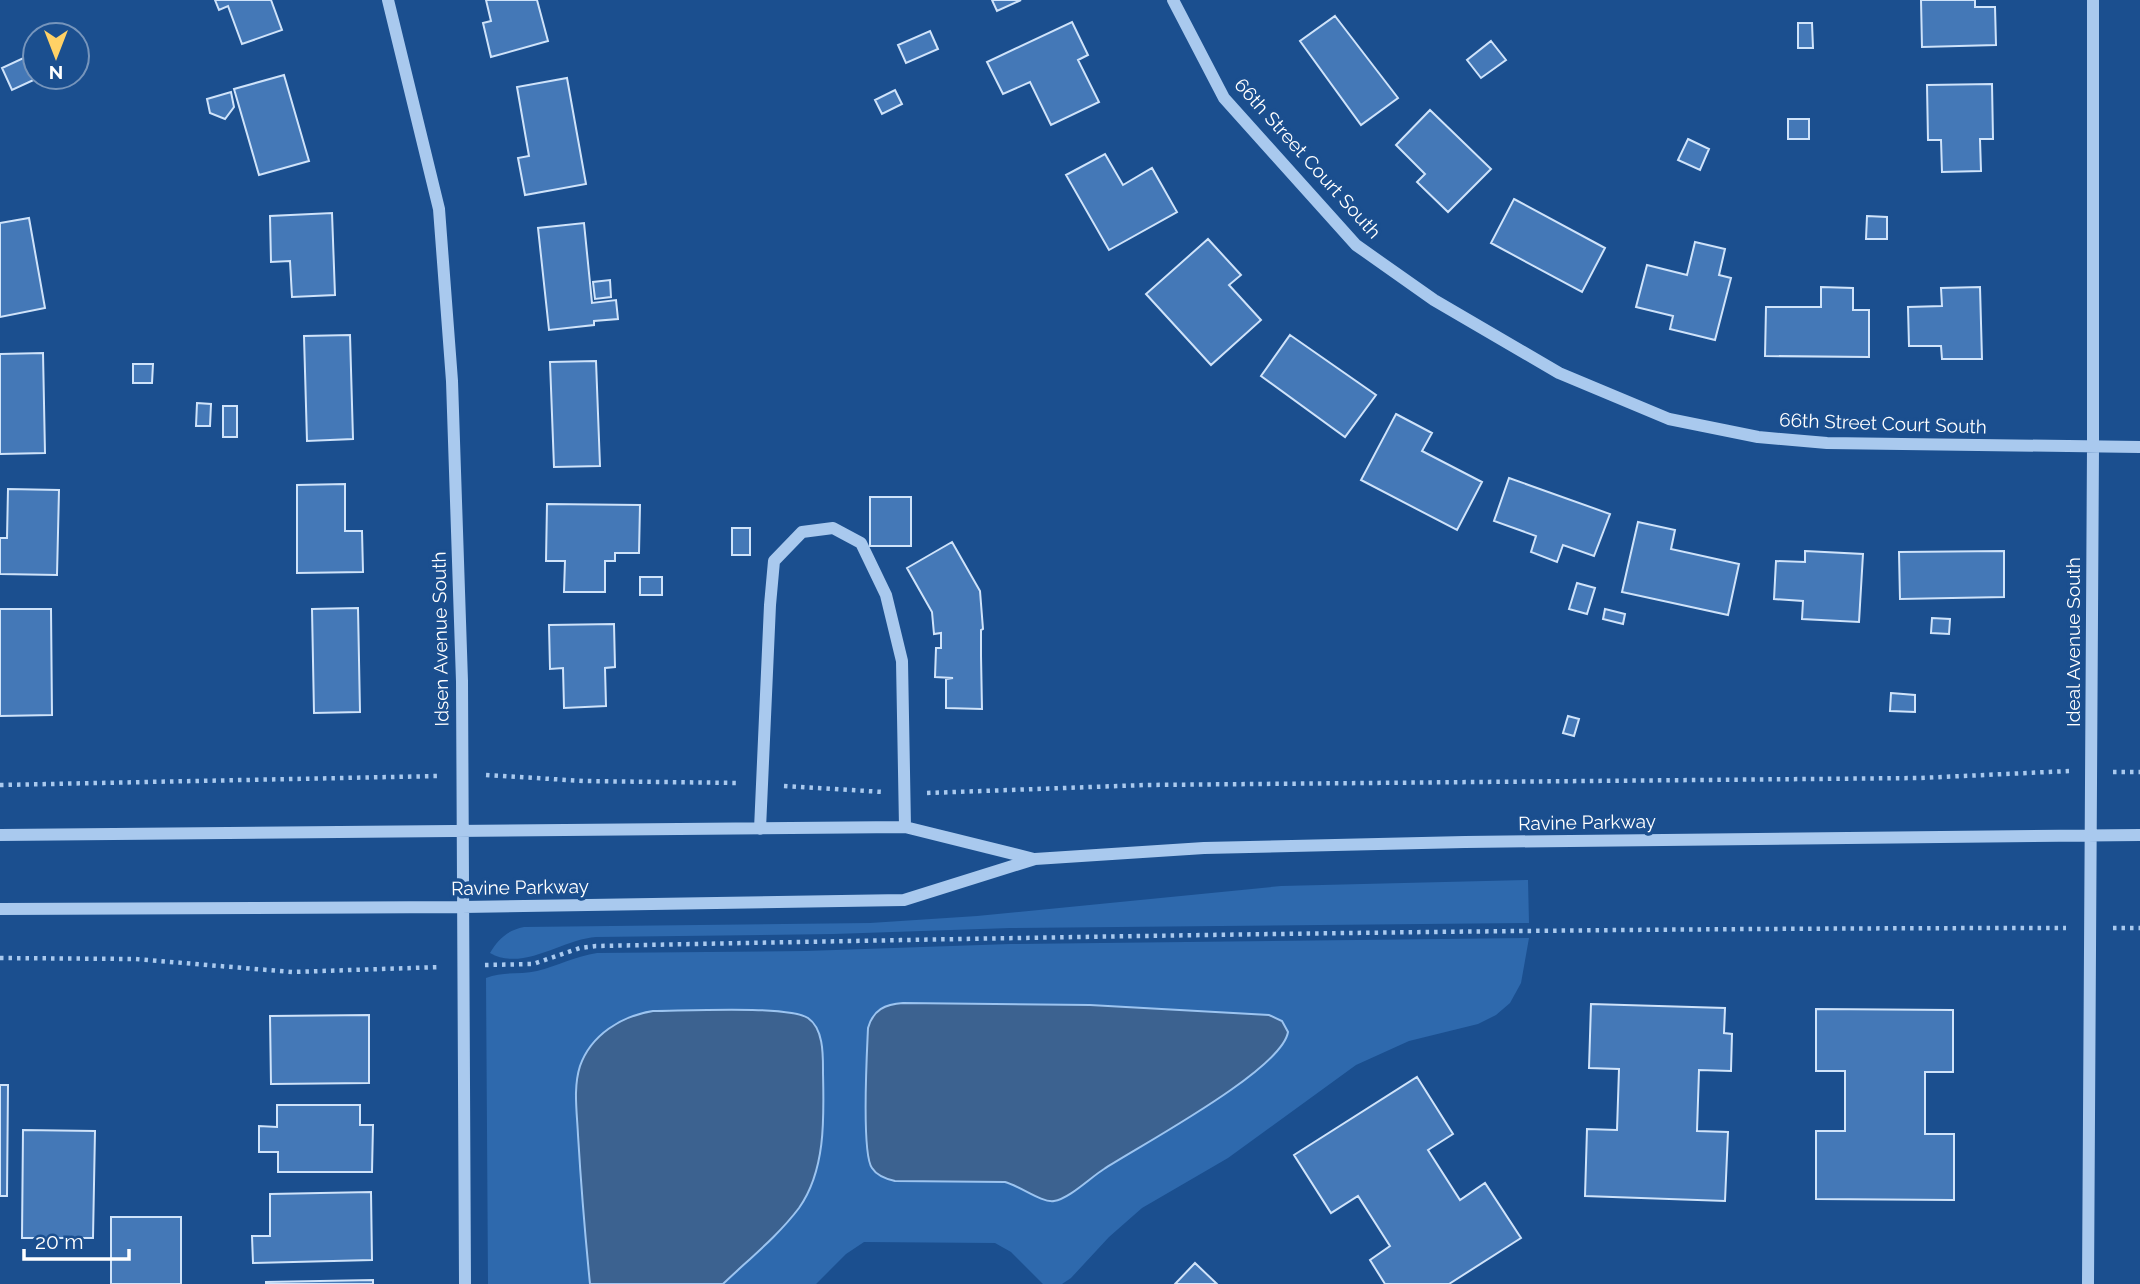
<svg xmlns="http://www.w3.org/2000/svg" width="2140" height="1284" viewBox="0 0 2140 1284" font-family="Raleway,sans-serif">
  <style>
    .green { fill: #2e69ad }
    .water { fill: #3c6290; stroke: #9cc4f0; stroke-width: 2 }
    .building { fill: #4478b7; stroke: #cfe3fa; stroke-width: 2 }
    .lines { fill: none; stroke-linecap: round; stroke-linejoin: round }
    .path { stroke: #a9c9ee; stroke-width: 4.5; stroke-dasharray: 3.5 5; stroke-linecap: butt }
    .minor { stroke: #a9c9ee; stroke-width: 12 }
    .labels { text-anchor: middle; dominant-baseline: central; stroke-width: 7; stroke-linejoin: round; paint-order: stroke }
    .street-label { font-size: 19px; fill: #fff; stroke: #1b4f8f }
  </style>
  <rect width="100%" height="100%" fill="#1b4f8f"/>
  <path class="green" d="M1528,880l1,43 -519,5 -176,6 -238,3c-33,2 -73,35 -106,16 8,-14 18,-23 34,-26l346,-4 107,-7 304,-30z
    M1529,938l-8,45 -11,20 -14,12 -18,9 -69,17 -53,24 -128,93 -86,50 -33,29 -38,41 -9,6h-19l-32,-32 -16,-9 -131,-1 -18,12 -30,30h-328l-2,-306c17,-7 34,-3 51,-7 20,-5 39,-15 60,-18l209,-2 204,-7z"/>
  <path class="water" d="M903,1003l187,2 179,10 13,6 6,11c-6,38 -149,114 -184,137 -13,8 -35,30 -50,32 -12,2 -34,-15 -49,-19l-110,-1c-9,-2 -18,-5 -23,-13 -11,-15 -5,-116 -4,-140 5,-18 17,-24 35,-25z
    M653,1011c30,0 134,-6 155,7 16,11 15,38 15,55 1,44 3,97 -24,135 -21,28 -51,52 -76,76h-133c-5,-50 -9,-99 -12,-149 -1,-23 -5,-47 2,-69 11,-31 41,-50 73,-55z"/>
  <path class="building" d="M215,0h56l11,30 -40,14 -14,-38 -9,4z
    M486,0h51l11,41 -57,16 -8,-34 8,-2z
    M992,0h29l-24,11z
    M1921,0h54v7h20l1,38 -74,2z
    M1335,16l63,82 -37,27 -61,-84z
    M1072,22l16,33 -10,5 21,42 -48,23 -21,-43 -27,12 -16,-32z
    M1798,23h14l1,25h-15z
    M930,31l8,18 -32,14 -8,-18z
    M1491,41l15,19 -25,18 -14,-18z
    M32,54l3,6v17h5l-28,13 -10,-22z
    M284,75l25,86 -50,14 -25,-86z
    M567,78l19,106 -61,11 -7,-37 11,-2 -12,-69z
    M1992,84l1,55h-13l1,32 -39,1 -1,-32h-13l-1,-55z
    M895,90l7,14 -20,10 -7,-14z
    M231,92l3,15 -9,12 -15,-6 -3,-14z
    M1430,110l61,59 -43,43 -31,-30 8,-8 -29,-29z
    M1788,119h21v20h-21z
    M1688,139l21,10 -9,21 -22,-10z
    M1105,154l18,31 29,-17 25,44 -68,38 -43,-75z
    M1514,199l91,49 -23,44 -91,-49z
    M332,213l3,82 -43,2 -2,-36 -19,1 -1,-46z
    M1867,216l20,1v22h-21z
    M29,218l16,90 -45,9v-94z
    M584,223l8,80 24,-3 2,19 -24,2v4l-45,5 -11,-102z
    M1208,239l33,36 -12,10 32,35 -50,45 -65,-71z
    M1695,242l30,7 -6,26 12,3 -16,62 -45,-11 3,-13 -37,-9 11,-42 40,10z
    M610,280l1,17 -16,2 -2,-17z
    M1821,287l32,1v22h16v47l-104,-1 1,-49h55z
    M1980,287l2,72h-40l-1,-13h-32l-1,-39 34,-1 -1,-18z
    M350,335l3,104 -46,2 -3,-105z
    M1290,335l86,60 -31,42 -84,-61z
    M43,353l2,100 -45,1v-100z
    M596,361l4,105 -46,1 -4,-105z
    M133,364h20l-1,19h-19z
    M197,403l14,1 -1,22h-14z
    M223,406h14v31h-14z
    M1396,414l36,19 -10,18 60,31 -25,48 -96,-50z
    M1509,478l101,36 -16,42 -31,-11 -6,17 -26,-10 5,-16 -42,-15z
    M345,484v47h17l1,41 -66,1v-88z
    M8,489l51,1 -2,85 -57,-1v-36h7z
    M870,497h41v49h-41z
    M547,504l93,1 -1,48h-24v8h-10v31h-41l1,-31h-19z
    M1638,522l37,8 -4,19 68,15 -11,51 -106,-23z
    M732,528h18v27h-18z
    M952,542l28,49 3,38 -2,1v26l1,53 -36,-1v-29l7,-1 -18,-1 1,-29h5v-15l-7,1 -2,-22 -25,-44z
    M1805,551l58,3 -4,68 -57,-3 1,-18 -29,-2 2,-38 29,1z
    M2004,551v46l-104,2 -1,-47z
    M640,577h22v18h-22z
    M1577,583l18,5 -8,26 -18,-5z
    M358,608l2,104 -46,1 -2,-104z
    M0,609h51l1,106 -52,1z
    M1605,609l20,5 -2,10 -20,-5z
    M1932,618l18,1 -1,15 -18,-1z
    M614,624l1,43 -10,1 1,38 -42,2 -1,-40 -13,1 -1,-44z
    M1891,693l24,2v17l-25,-1z
    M1568,716l11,3 -5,17 -11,-3z
    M1591,1004l134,4 -1,25 8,1 -1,37 -32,-1 -2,61 31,1 -3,69 -140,-5 2,-67 30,1 2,-61 -30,-1z
    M1816,1009l137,1v62h-28v62h29v66l-138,-1v-68h29v-60h-29z
    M369,1015v68l-98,1 -1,-68z
    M1417,1077l36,57 -25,16 32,50 25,-17 36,55 -72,46h-64l-15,-24 20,-14 -32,-50 -27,17 -37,-58z
    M0,1085h8l-1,111h-7z
    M277,1105h83v20h13l-1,47h-94v-20h-19v-26l18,1z
    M23,1130l72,1 -2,107h-71z
    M371,1192l1,68 -119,3 -1,-27h18v-42z
    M111,1217h70v67h-70z
    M1195,1263l22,21h-42z
    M373,1280v4h-107v-2z"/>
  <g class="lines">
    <path class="path" d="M2113,772h27
      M486,775l98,6 156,2
      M0,785l439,-9
      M784,786l99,6
      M927,793l218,-8 775,-7 149,-7
      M2113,928h27
      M0,958l135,1 157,13 149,-5
      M485,965l48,-1 47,-16 16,-2c490,-10 980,-18 1470,-18"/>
    <path class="minor" d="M388,0l51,209 13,172 10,300 3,603
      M1173,0l51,98 132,147 78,55 125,73 110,46 89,18 69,6 313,4
      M760,829l10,-224 4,-44 28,-29 31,-4 28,15 25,52 16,66 3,166
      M0,835l905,-8 129,32
      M0,909l462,-2 442,-7 131,-41 169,-11 261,-6 675,-7
      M2088,1284l5,-836v-448"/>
  </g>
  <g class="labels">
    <g class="street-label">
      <text transform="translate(1308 158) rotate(48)">66th Street Court South</text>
      <text transform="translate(1883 423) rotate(2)">66th Street Court South</text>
      <text transform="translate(440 639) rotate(-91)">Idsen Avenue South</text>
      <text transform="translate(2073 642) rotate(-90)">Ideal Avenue South</text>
      <text transform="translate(1587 822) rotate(-1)">Ravine Parkway</text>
      <text transform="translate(520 887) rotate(-1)">Ravine Parkway</text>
    </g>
  </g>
  <g transform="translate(56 56) rotate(180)"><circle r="33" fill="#1b4f8f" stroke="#7695bc" stroke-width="2"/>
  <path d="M0-5L12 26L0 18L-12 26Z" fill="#ffd166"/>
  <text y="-10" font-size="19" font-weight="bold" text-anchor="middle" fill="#ffffff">N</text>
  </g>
  <path d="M24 1249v10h105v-10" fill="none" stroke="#ffffff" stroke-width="3.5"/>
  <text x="35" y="1249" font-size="21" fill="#ffffff" stroke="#1b4f8f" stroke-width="5" paint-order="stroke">20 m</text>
</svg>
